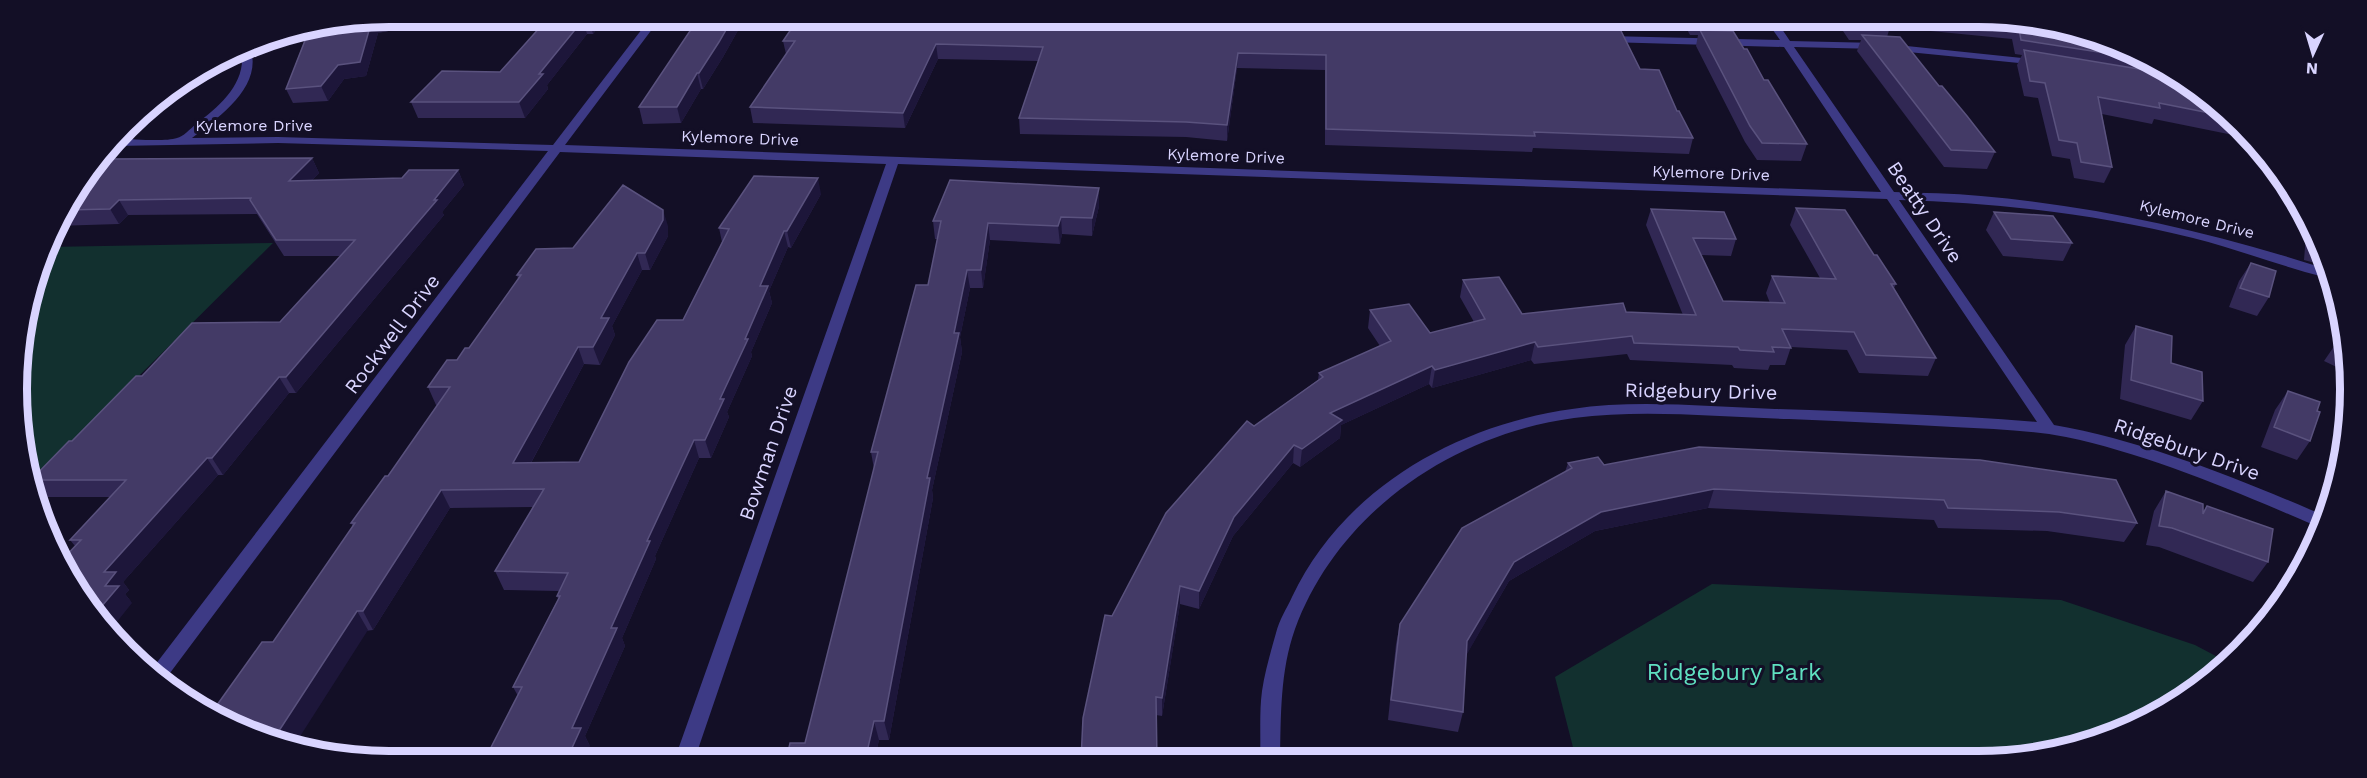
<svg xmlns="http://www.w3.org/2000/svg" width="2367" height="778" viewBox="0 0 2367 778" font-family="'Work Sans',sans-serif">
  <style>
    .green { fill: #12302f }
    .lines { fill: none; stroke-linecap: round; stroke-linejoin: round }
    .street { fill: #3d3a85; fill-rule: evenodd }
    .wall { fill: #312854 }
    .shaded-wall { fill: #1d163a }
    .building { fill: #433a66; stroke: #5a527e; stroke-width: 1.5 }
    .labels { text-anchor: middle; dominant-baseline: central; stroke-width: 6; stroke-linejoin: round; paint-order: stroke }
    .far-street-label { font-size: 16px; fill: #d9d4ff; stroke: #130f26 }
    .street-label { font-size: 20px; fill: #d9d4ff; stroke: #130f26 }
    .near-park-label { font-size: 24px; fill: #5fe0c0; stroke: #130f26 }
    .rim { fill: none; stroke: #d9d4ff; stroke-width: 8 }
  </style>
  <rect width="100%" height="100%" fill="#130f26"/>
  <path class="green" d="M273,243l-244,242 -9,-144 28,-94z
    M1712,584l349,16 134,45 34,18 -5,6 -82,54 -116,35 -450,1 -21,-82z"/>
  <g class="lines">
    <path class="street" d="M652,16h10l-97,129 1316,47 -97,-145 -177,-5 -5,-3 5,-3 173,4 -17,-24h10l17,25 88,2 164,17 1,2 -5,3 -160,-16 -84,-2 100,145c29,1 58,1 87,4 117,10 230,36 342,72l1,9c-44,-11 -87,-28 -131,-39 -97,-24 -194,-35 -294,-38l155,225c91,16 186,54 271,91l-5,11 -4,-1c-76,-33 -168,-72 -250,-89 -37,-7 -75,-8 -113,-10 -55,-3 -110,-6 -164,-8 -71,-2 -145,-10 -215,-1 -121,16 -236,94 -279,211 -15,42 -14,87 -15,131h-20c1,-23 -1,-47 2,-69 3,-20 9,-40 14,-58 3,-13 11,-25 16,-36 51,-108 164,-172 280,-188 66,-10 136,-2 203,0 87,3 175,6 262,13l-150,-223 -989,-35 -204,597h-20l212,-597 -326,-12 -396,529 -12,-12 396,-518 -270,-8 -163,3 5,-7c14,0 45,3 57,-1 6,-1 13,-9 19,-14 24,-18 52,-42 45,-75l8,-5c17,41 -29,72 -57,94l86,-1 275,8z"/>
  </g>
  <path class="wall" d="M389,16l29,9 -40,8 -12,43 -22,3 -16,22 -35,2 -7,-14 21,-55v-1z
    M550,16h57l-14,18h-6l-40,51 1,4 -23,29h-107l-7,-16 89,-30z
    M700,16h46l-23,41 -20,32h-2l-20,34 -38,1 -4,-17z
    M800,16h814l1,3 -2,10 27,40 37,42 16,27 -4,16 -156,-6 -1,4 -207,-7v-75l-88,-2 -10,73 -41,-4 -166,-3 -1,-16 19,-57 -100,-2 -33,69 -152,-5 -3,-16 36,-53 -3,-13z
    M1672,16h52l3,5 -3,10 40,49 43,64 -6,17 -44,-1 -12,-18 -49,-96 2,-11h-8l-7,-13 -8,-1z
    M1833,16h145l96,13 130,64 39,44 -89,-18 -2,5 -50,-10 10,53 -8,16 -30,-5 -4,-19 -18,-3 -14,-58 -14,-2 -7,-31 5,-10 -7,-1 -3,-15 -122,-12 -3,10 52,49 56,66 -8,17 -43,-2 -87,-116 4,-11h-12z
    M312,158l7,15 -7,7 90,-2 56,-8 6,15 -22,27 2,3 -148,178h-7l-66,82h-5l-95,107 6,8 -4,4 7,9 -57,-57 -5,-6 40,-43h-67l-12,-17 111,-104 138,-54 61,-66h-57l-27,-42 -129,1 -9,9 -64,2v-2l50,-65z
    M821,194l-30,54 -3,-1 -19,44 3,12 -21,49 1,4 -25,56 2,5 -18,41h-12l-44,98 1,3 -34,79 3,8 -40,90 5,10 -72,-50 -5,-9 45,-88 -1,-3 2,-5 -55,-1 -9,-19 38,-64 -83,1 -77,122 -100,12 80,-115 -2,-4 37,-47 50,-71h-2l-8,-18 41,-39 49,-69 -1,-4 56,-27 95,-22v10l-18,34h-8l-30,56 3,9 -15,30 -16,-1 -53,99 48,-1 104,-142 39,-78 -3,-14z
    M1099,206l-7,30 -30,-2 -2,10 -70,-4 -7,48h-13l-10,49 2,15 -30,138 1,8 -44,242h-10l-5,21h-88l19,-18 69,-274 -3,-17 57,-167 9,-46h-2l-2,-18z
    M1796,208l78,47 22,29 -2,4 42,70 -8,18 -69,-3 -12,-23 -56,-3 -6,18h-15l-2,5 -34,-2 -2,-3 -102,-5 -3,-6 -93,10 -3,-4 -99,28 -3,-4 -88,41 -1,13 -40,29 -7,-4 -60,73 -34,73 -19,-5 -18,112 -6,-1 -44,-99 142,-190 64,-46 1,-7 61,-27 -12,-18 2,-18 60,23 44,-11 -14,-25 3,-17 59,34 104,-2 57,3 -37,-90 5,-16 85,30 -5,17 -30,-1 22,46 47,2 -4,-10 6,-17 48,2 -30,-53z
    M1994,212l78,31 -9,18 -60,-5 -17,-26z
    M2307,222l14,40 -2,2 -15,-4z
    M2251,263l18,34 -12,19 -28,-9 10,-26z
    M2136,326l35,37 32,38 -12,19 -71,-21 5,-54z
    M2343,326l4,14 -2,31 -21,-10 11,-16 7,-5 -7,-3z
    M2288,391l22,50 -13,19 -36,-13 14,-37z
    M1699,447l438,76 -13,19 -77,-11 -109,-3 -4,-8 -226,-12 -113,23 -86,50 -43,74 -3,57 -5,20 -70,-12 8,-76 4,-20 165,-152 3,-9 36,2z
    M2166,491l37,20 4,-5 61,56 -15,20 -94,-35 -13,-2 8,-34z"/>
  <path class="shaded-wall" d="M389,16h25l4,9 -40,8 -12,43 -22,3 -16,22 -7,-15 51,-66z
    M592,16h15l-14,18 -4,-14z
    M734,16h12l-23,41 -20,32 -4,-16z
    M583,20l4,14 -40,51 1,4 -23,29 -6,-16 20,-28z
    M936,44l2,15 -33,69 -2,-15z
    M1238,53l-1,15 -10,73v-16z
    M697,73l4,16 -20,34 -4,-16z
    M312,158l7,15 -23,23 -7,-15z
    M458,170l6,15 -22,27 2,3 -148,178 -10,-16z
    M818,178l3,16 -30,54 -4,-17z
    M1099,188v18l-7,30v-18z
    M119,200l9,15 -9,9 -9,-15z
    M663,210l5,16v10l-18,34 -5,-17z
    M1061,217l1,17 -2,10 -2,-18z
    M988,223l2,17 -7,48 -2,-18z
    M784,231l4,16 -19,44 3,12 -21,49 1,4 -25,56 2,5 -18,41 -6,-18 15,-41 25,-60 15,-53z
    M637,253l5,17 -30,56 3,9 -15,30 -7,-18 8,-29z
    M967,270l3,18 -10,49 2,15 -30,138 1,8 -44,242 -5,-19 43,-243 27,-145z
    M1535,342l-4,18 -99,28 3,-18z
    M578,347l6,17 -63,117 -8,-18z
    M1432,366l-3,18 -88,41 -1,13 -40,29 2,-18 28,-36z
    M279,377l10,16 -66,82 -11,-17z
    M694,440l5,18 -44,98 1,3 -34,79 3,8 -40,90 5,10 -7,15h-17l6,-33 39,-100 36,-87z
    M1294,445l-1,18 -60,73 -34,73v-18l35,-74z
    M207,458l11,17 -95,107 6,8 -4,4 7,9 -20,25 -16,-15 9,-27 -1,-14z
    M1714,489l-6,19 -113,23 -86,50 -46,80 4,-20 47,-79 87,-50z
    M441,490l9,18 -77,122 -10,-19z
    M1180,586v18l-18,112v-18z
    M357,611l11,19 -76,119 -19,-9z
    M874,721l5,19 -5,21h-9z"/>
  <path class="building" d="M550,16h42l-3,4h-6l-44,54h4l-24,28h-108l31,-31 58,1z
    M700,16h34l-15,26 -20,31h-2l-20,34h-38z
    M800,16h384l436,13 20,40 19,1 18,41h2l14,27 -159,-6 1,4 -209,-7v-74l-88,-2 -11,72 -41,-3 -167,-4 24,-71 -107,-3 -33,69 -153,-6 45,-66h-12z
    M1547,16h67l1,3z
    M1692,16h32l3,5 -33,-1z
    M1847,16h35l8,11 -36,-2z
    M1933,16h45l96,13 57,28 -110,-17 -3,-16z
    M372,20l-12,42 -22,3 -17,21 -35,3 22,-56z
    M1700,30l33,1 11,18h3l17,31h4l39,64 -45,-1 -12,-17z
    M1862,35l38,2 39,49h3l25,30 28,36 -44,-2z
    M2024,50l139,23 41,20 21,23 -66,-13 1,5 -62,-11 14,70 -31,-5 -4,-19 -18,-3 -14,-57 -15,-2z
    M312,158l-23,23 113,-3 7,-8h49l-24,30h3l-151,177h-7l-67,81h-5l-103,114h12l-11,14h14l-23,27 -17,-17 -16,-37 18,-19h-11l56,-60h-95l38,-39h3l64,-65h6l50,-53 88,-1 75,-82h-79l-26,-40 1,-2 -132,2 -9,9 -44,1 39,-51z
    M754,176l64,2 -31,53h-3l-24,55h8l-23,53h3l-28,60h4l-19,41h-11l-47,101h3l-39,87h6l-45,100h9l-15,33h-82l38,-74h-9l47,-91h-3l11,-23 -73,-2 49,-82 -103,1 -78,121h-6l-84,129 -61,-28 50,-70h11l82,-119h-4l34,-47h3l62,-89h-22l19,-27h10l8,-12h4l52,-73h-4l19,-26 37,-1 50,-63 40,25v10l-18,33h-8l-36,65h8l-16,29h-15l-65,116 66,-1 50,-100 28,-42h26l46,-91 -10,-1z
    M950,180l149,8 -7,30 -31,-1 -3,9 -70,-3 -7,47h-14l-13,63h5l-32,145h3l-46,243h-10l-9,40h-79l4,-18h15l73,-291h-7l45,-167h12l13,-64h-8z
    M1796,208l49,2 29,45h3l19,29h-5l45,74 -70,-3 -12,-23 -72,-3 9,19 -19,-1 2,5 -34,-2 -2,-3 -104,-4 -2,-7 -94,11 -3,-5 -100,28 -3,-4 -102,47 12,7 -40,29 -8,-4 -60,72 -35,74 -19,-5 -18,112 -6,-1 1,63h-76l2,-42 22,-103 7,1 54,-103 81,-92 7,5 69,-49 -4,-4 72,-32 -21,-31 39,-6 21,29 55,-14 -22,-39 36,-3 23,37 101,-11 3,9 70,3 -45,-106 73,3 12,27 -43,-1 30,63 62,2 -13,-27 64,3z
    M1994,212l59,4 19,27 -61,-4z
    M2251,263l25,8 -7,26 -29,-9z
    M2136,326l36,10 -1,27 31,9 1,29 -72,-21z
    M2346,337l1,3v10l-12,-5z
    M2288,391l32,11 -3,9 3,1 -10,29 -36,-14z
    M1699,447l281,13 136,20 21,43 -78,-11 -111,-4 -4,-8 -230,-11 -113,23 -87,50 -47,79 -4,71 -72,-12 9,-76 62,-96 110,-60 -4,-5 30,-6 6,8z
    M2166,491l37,13v10l4,-8 66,23 -5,33 -96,-34 -13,-2z"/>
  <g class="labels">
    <g class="far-street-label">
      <text x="254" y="125">Kylemore Drive</text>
      <text transform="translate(740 138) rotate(2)">Kylemore Drive</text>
      <text transform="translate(1226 156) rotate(2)">Kylemore Drive</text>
      <text transform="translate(1711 173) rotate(2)">Kylemore Drive</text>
      <text transform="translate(2197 219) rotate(14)">Kylemore Drive</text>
    </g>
    <g class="street-label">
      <text transform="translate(1925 212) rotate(56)">Beatty Drive</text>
      <text transform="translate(392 334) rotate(-53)">Rockwell Drive</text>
      <text transform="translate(1701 391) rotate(1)">Ridgebury Drive</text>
      <text transform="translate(2187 449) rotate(19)">Ridgebury Drive</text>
      <text transform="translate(768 453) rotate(-71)">Bowman Drive</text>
    </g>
    <g class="near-park-label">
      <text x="1734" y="672">Ridgebury Park</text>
    </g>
  </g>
  <path d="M0 0H2367V778H0ZM389 27H1978A362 362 0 0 1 2340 389V389A362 362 0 0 1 1978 751H389A362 362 0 0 1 27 389V389A362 362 0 0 1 389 27Z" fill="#130f26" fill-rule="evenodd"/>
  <path class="rim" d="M389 27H1978A362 362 0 0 1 2340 389V389A362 362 0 0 1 1978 751H389A362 362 0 0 1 27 389V389A362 362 0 0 1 389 27Z"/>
  <g transform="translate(2313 54) rotate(184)" stroke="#130f26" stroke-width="4.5" paint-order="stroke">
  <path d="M0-4.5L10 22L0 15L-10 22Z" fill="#d9d4ff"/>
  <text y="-9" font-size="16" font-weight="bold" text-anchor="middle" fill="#d9d4ff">N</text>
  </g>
</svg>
